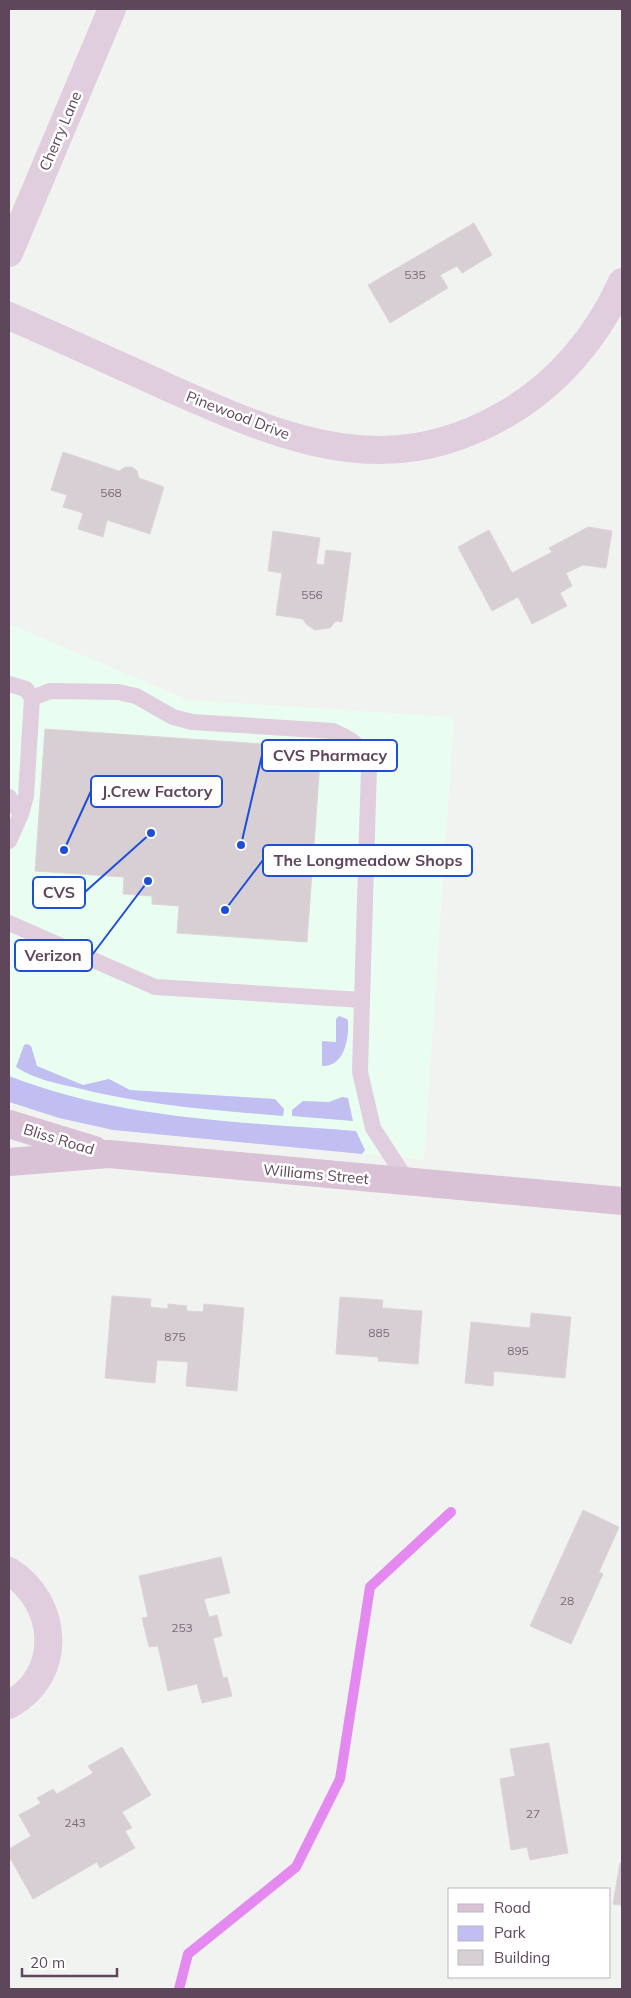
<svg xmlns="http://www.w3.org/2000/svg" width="631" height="1998" viewBox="0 0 631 1998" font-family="Mulish,sans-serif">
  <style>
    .commercial { fill: #eafdf1 }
    .green { fill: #c1bef1 }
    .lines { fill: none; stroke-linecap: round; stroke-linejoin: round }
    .stream { stroke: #e489ef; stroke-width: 10 }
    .building { fill: #d8cfd5; stroke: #dcd4d9 }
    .service { stroke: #e0cede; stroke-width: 16 }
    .minor { stroke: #e0cede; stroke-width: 28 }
    .secondary { stroke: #d9c2d5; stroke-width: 28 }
    .labels { text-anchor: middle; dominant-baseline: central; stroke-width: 5; stroke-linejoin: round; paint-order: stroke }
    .number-label { font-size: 12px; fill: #7d697a }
    .street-label { font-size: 15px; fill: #5f475b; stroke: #fff }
    .leader { fill: none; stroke: #1d4ed8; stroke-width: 2 }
    .callout-dot { fill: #1d4ed8; stroke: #fff; stroke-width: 2 }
    .callout { fill: #fff; stroke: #1d4ed8; stroke-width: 2 }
    .callout-label { font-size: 16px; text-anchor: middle; font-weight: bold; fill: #5f475b }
  </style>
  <rect width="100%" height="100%" fill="#f1f3f0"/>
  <path class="commercial" d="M9,624l179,76 266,17 -30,443 -311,-30 -54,-12 -47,-14 -3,10z"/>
  <path class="green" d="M339,1016l8,3 1,2c1,17 -3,46 -26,45v-25l14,1v-23z
    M27,1044l4,2 6,20 46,19 26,-6 21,11 145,9 9,10 -1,7c-71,-6 -141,-11 -210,-29 -19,-4 -41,-9 -57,-20l8,-22z
    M9,1076c110,43 230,46 347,55l9,19 -3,4 -249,-24 -54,-12 -50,-16z
    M342,1097l6,1 5,23 -61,-5v-6l11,-9 26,1z"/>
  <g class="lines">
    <path class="stream" d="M179,1989l9,-35 108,-87 44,-88 30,-192 81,-75"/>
  </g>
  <path class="building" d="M474,223l18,32 -30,18 -5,-7 -17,9 8,13 -58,35 -22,-38z
    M63,452l56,19 6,-4h7l5,4 2,7 25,9 -14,47 -43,-14 -4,17 -25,-8 5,-16 -20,-6 4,-12 -16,-5z
    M588,527l24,4 -6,37 -23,-3 -17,8 6,13 -12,7 7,13 -35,18 -14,-27 -26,14 -34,-64 31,-17 23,43 40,-21 -3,-4z
    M273,531l47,7 -4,26 8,1 2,-15 25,3 -9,69 -6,-1 -6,7 -15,2 -9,-6 -3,-5 -27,-4 6,-42 -14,-2z
    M45,729l276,19 -14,194 -130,-9 2,-27 -27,-2v-8l-29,-2 1,-17 -89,-6z
    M112,1296l39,3 -1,8 18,2v-5l19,2 -1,5 17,1 1,-8 40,4 -7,83 -51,-5 2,-24 -31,-2 -2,23 -50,-5z
    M340,1297l43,3 -1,8 40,3 -4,53 -40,-3v-4l-42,-3z
    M531,1313l40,4 -6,61 -71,-7 -1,15 -28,-3 6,-61 59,6z
    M583,1510l36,17 -20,45 4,2 -32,70 -41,-18z
    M221,1557l9,36 -26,6 5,18 8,-2 5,21 -9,2 10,40 4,-1 5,19 -30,7 -5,-19 -29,7 -10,-45 -9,1 -7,-29 6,-1 -9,-41z
    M549,1743l19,110 -38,7 -3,-13 -16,3 -11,-71 15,-3 -5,-27z
    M122,1747l29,48 -29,17 10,16 -7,3 10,17 -35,20 -3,-6 -64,37 -24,-43v-7l22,-13 -12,-21 22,-12 -4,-5 16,-9 4,5 36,-21 -5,-7z
    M620,1863h2v42l-9,-1z"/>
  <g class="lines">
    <path class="service" d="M9,684l17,5 6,9 -6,98 -5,18 -12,27
      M32,698l18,-7 68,1 18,4 37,21 19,5 141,9c21,9 29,15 36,36l-7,233
      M9,797l12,17
      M9,923l146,64 207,13 -2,72 13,56 35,54"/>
    <path class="minor" d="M9,253l103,-244
      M9,316c53,23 105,47 158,71 115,51 217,97 337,28 53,-30 94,-79 118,-133
      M9,1571c50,32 55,104 0,134"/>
    <path class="secondary" d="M9,1124l85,26
      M9,1162l100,-8 513,47"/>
  </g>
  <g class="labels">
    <g class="number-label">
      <text x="415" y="274">535</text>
      <text x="111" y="492">568</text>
      <text x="312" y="594">556</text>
      <text x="379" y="1332">885</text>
      <text x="175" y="1336">875</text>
      <text x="518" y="1350">895</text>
      <text x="567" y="1600">28</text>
      <text x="182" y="1627">253</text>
      <text x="533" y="1813">27</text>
      <text x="75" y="1822">243</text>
    </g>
    <g class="street-label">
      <text transform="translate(60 131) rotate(-67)">Cherry Lane</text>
      <text transform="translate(238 415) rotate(21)">Pinewood Drive</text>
      <text transform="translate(59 1139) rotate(17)">Bliss Road</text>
      <text transform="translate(316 1174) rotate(5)">Williams Street</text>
    </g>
  </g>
  <path class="leader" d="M241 845L262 755M64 850L91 791M225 910L263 860M151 833L85 892M148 881L92 955"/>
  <g class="callout-dot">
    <circle cx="241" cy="845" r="5"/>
    <circle cx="64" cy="850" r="5"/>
    <circle cx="225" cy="910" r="5"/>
    <circle cx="151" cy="833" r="5"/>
    <circle cx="148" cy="881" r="5"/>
  </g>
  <g class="callout">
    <rect x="262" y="740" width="135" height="31" rx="5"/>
    <rect x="91" y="776" width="131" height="31" rx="5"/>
    <rect x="263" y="845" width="209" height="31" rx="5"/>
    <rect x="33" y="877" width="52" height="31" rx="5"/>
    <rect x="15" y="940" width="77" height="31" rx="5"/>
  </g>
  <g class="callout-label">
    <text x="330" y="761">CVS Pharmacy</text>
    <text x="157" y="797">J.Crew Factory</text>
    <text x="368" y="866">The Longmeadow Shops</text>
    <text x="59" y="898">CVS</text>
    <text x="53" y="961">Verizon</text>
  </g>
  <rect width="631" height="1998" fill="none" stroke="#5f475b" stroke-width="20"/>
  <rect x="448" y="1888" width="162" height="90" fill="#ffffff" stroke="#bfb5bd"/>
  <rect x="458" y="1904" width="25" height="8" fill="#d9c2d5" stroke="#bfb5bd"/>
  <text x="494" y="1913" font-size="15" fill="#5f475b">Road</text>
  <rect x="458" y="1926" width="25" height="15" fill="#c1bef1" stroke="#bfb5bd"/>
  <text x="494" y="1938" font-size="15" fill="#5f475b">Park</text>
  <rect x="458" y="1950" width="25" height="15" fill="#d8cfd5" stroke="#bfb5bd"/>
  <text x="494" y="1963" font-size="15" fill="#5f475b">Building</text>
  <path d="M22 1968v8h95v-8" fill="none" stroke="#5f475b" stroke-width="2.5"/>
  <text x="30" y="1968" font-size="15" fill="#5f475b" stroke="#ffffff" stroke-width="4" paint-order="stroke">20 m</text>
</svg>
